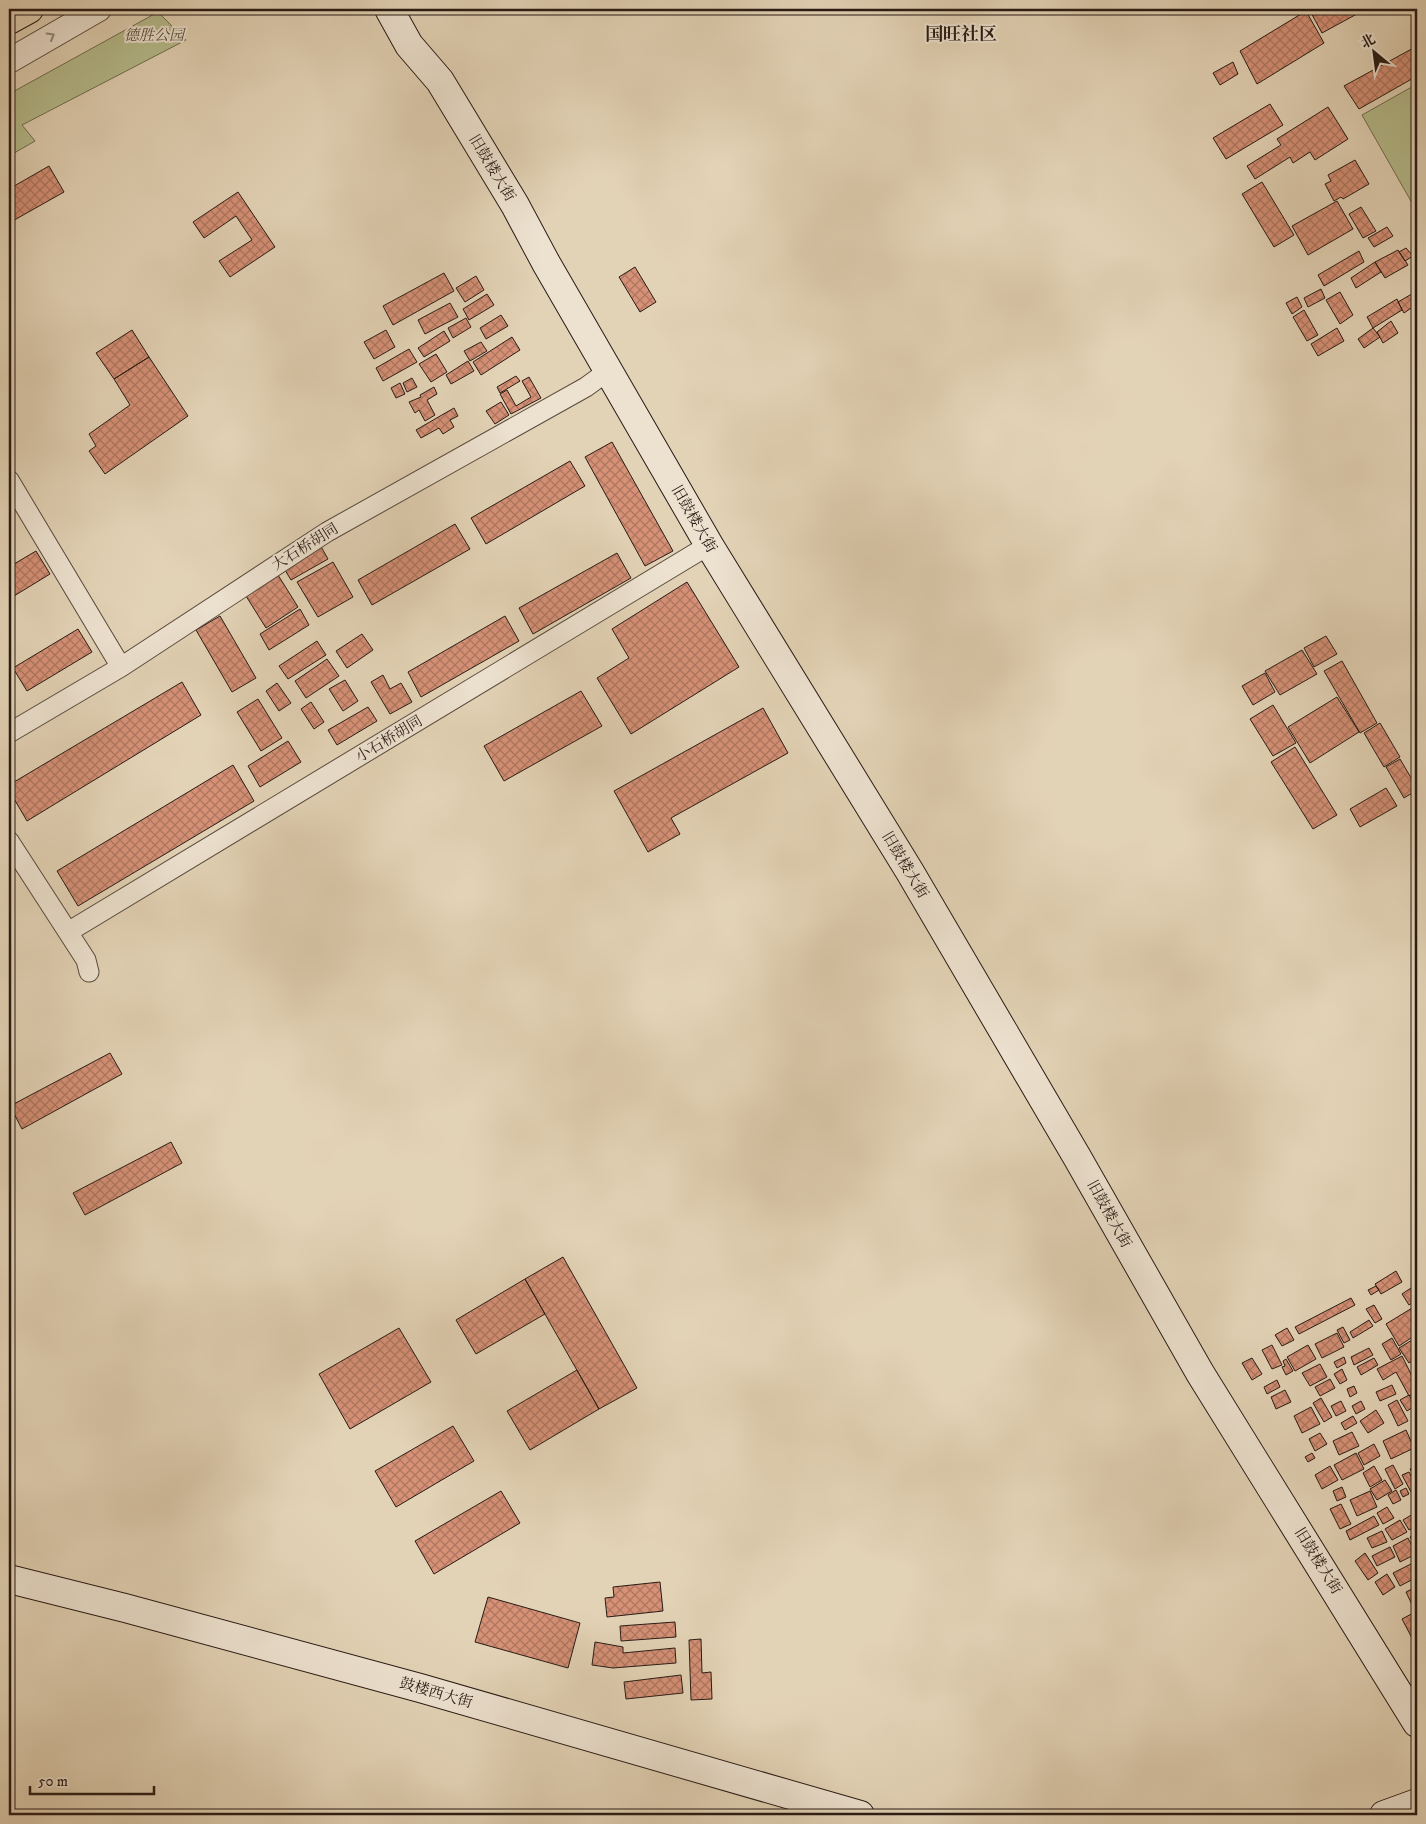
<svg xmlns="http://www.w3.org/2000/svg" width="1426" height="1824" viewBox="0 0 1426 1824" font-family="'IM FELL DW Pica','Noto Serif SC',serif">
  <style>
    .green { fill: #b6bc8c; stroke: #6f6c50 }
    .building { fill: url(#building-cross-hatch); stroke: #281b15 }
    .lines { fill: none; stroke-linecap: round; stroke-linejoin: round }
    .minor-casing { stroke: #57493d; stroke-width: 21 }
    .tertiary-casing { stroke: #57493d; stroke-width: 26 }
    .secondary-casing { stroke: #281b15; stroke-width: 30 }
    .trunk-casing { stroke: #281b15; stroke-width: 30 }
    .minor { stroke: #ede2d0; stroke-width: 19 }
    .tertiary { stroke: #ede2d0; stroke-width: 24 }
    .secondary { stroke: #ede2d0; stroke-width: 28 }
    .trunk { stroke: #e3d3b6; stroke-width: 28 }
    .oneway { stroke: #94887c }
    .labels { text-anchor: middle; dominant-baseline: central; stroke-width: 4; stroke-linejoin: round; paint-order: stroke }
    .park-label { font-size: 15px; font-style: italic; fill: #534b39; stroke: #ede2d0 }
    .street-label { font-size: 15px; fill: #281b15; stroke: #ede2d0 }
    .quarter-label { font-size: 18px; font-weight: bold; fill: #281b15; stroke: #ede2d0 }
  </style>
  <defs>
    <pattern id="building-cross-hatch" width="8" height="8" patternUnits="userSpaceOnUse" patternTransform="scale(1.25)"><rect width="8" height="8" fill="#d69177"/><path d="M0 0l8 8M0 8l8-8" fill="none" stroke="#ae7660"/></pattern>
  </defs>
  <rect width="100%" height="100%" fill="#e3d3b6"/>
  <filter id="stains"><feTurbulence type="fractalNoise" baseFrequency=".004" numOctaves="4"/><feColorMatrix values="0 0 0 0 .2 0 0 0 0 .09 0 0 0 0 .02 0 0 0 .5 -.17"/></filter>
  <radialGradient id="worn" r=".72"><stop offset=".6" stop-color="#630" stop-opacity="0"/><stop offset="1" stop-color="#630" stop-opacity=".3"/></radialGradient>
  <path class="green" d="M158,12l28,28 -164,85 13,16 -26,15v-62z
    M1417,84v125l-1,1 -54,-95z"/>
  <path class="building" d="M1309,9h57l-44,24z
    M1306,11l18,32 -67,41 -17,-33z
    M1417,46v30l-58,33 -15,-23z
    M1233,62l5,12 -18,11 -7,-12z
    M1270,104l13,21 -57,34 -13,-21z
    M1328,107l20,32 -33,21 -5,-8 -17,11 -3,-6 -35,22 -8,-13 34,-21 -4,-6z
    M1355,160l14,24 -26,15 -2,-2 -7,4 -9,-17 6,-3 -3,-6z
    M49,166l15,26 -55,31v-34z
    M1262,182l32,53 -20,12 -32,-53z
    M238,192l37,55 -45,30 -11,-16 33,-21 -16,-24 -32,22 -11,-16z
    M1337,201l16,28 -45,26 -16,-29z
    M1361,207l15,24 -13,7 -14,-24z
    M1387,227l6,9 -19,11 -6,-9z
    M1406,248l7,8 -8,5 -6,-9z
    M1398,250l10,15 -23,13 -10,-16z
    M1359,251l5,11 -40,24 -6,-11z
    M1375,262l6,10 -25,16 -5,-10z
    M635,267l21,35 -16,10 -21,-35z
    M444,273l10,18 -61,34 -10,-19z
    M476,276l8,14 -19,12 -9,-14z
    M1321,289l4,9 -17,9 -4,-9z
    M1417,291v13l-13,9 -6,-11z
    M1340,292l13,23 -13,9 -14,-24z
    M487,294l7,11 -25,15 -6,-11z
    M1297,297l5,10 -10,7 -6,-11z
    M1397,299l5,11 -29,18 -6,-11z
    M450,303l8,14 -33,17 -7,-14z
    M1304,310l14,25 -11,6 -14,-24z
    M501,315l7,11 -22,13 -6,-11z
    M466,318l5,9 -18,11 -5,-10z
    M1391,321l7,12 -15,10 -6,-11z
    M1337,328l7,13 -26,15 -7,-12z
    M1373,328l7,9 -16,11 -6,-9z
    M132,330l17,27 -35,22 -18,-26z
    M386,330l9,17 -21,12 -10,-17z
    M444,331l6,10 -26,16 -6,-9z
    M512,337l8,13 -39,25 -8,-13z
    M481,342l6,9 -17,10 -6,-10z
    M409,349l8,13 -34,19 -7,-13z
    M436,354l11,18 -16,10 -12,-18z
    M149,357l39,59 -83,58 -16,-23 7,-5 -7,-12 41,-29 -16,-26z
    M468,361l6,10 -23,13 -5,-9z
    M516,376l4,5 -20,12 -3,-6z
    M529,377l12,21 -30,16 -11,-20 7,-4 9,16 15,-9 -9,-16z
    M412,378l5,9 -10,5 -4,-9z
    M400,383l5,11 -9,4 -5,-10z
    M434,387l3,7 -10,6 8,15 -10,6 -6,-11 -4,3 -6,-11 12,-5 -1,-2z
    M501,402l8,13 -14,9 -9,-13z
    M454,408l4,8 -8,4 4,7 -11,7 -4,-6 -18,10 -5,-8z
    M612,442l61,109 -28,15 -60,-109z
    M570,461l15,25 -99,58 -15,-26z
    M455,524l15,25 -98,56 -14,-25z
    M319,543l9,16 -37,21 -9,-15z
    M36,551l14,23 -41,25v-32z
    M617,553l14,25 -98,56 -14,-26z
    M333,562l20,35 -35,20 -21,-35z
    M278,575l20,32 -32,21 -20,-32z
    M687,582l52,85 -108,67 -34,-56 32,-20 -17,-29z
    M300,609l9,16 -40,25 -9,-16z
    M220,616l36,62 -24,14 -36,-62z
    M505,616l14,25 -98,56 -13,-25z
    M78,629l14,23 -65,39 -14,-23z
    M362,634l11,16 -26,18 -11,-17z
    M1326,636l11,18 -23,13 -10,-19z
    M317,641l9,14 -38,24 -9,-13z
    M1302,650l15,24 -37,21 -15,-24z
    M327,659l12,17 -33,22 -11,-17z
    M1342,661l35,62 -17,10 -36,-62z
    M1265,673l10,19 -22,13 -11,-19z
    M383,675l7,14 11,-6 11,19 -22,12 -19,-32z
    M345,680l13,21 -15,10 -14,-22z
    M182,682l19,33 -174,106 -18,-31v-5z
    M277,683l14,20 -12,8 -13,-20z
    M581,691l21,35 -98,55 -20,-35z
    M1337,697l22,35 -49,31 -22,-36z
    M9,698l5,9 -5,3z
    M258,699l24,39 -21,13 -24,-39z
    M311,702l13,20 -10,7 -13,-20z
    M1273,705l23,38 -23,13 -23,-37z
    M368,707l9,14 -40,24 -9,-15z
    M763,708l25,45 -117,65 9,16 -32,18 -34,-61z
    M1380,723l20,34 -16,10 -20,-34z
    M288,741l13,21 -41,25 -12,-21z
    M1295,747l42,68 -24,14 -42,-67z
    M1400,759l17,29v2l-13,8 -18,-31z
    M233,765l21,36 -176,105 -21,-35z
    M1386,788l11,18 -37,21 -10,-18z
    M110,1053l12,21 -100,55 -12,-23z
    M171,1142l11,21 -97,52 -12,-22z
    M563,1257l74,131 -38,21 -74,-130z
    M1396,1271l6,11 -21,12 -6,-10z
    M525,1279l20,35 -69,40 -20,-34z
    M1417,1284v15l-8,6 -7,-11z
    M1376,1286l3,4 -8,5 -3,-5z
    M1351,1298l4,7 -56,29 -4,-7z
    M1374,1305l8,14 -7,4 -9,-14z
    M1417,1305v29l-18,12 -13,-22z
    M1369,1320l4,6 -20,12 -3,-6z
    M1343,1327l7,13 -6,3 -7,-13z
    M399,1328l32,54 -81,47 -31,-55z
    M1287,1328l7,12 -12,6 -7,-11z
    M1337,1333l7,14 -22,11 -7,-14z
    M1417,1337v21l-8,5 -10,-15z
    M1392,1338l9,16 -10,6 -9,-16z
    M1272,1345l10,20 -10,4 -10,-19z
    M1308,1345l8,14 -21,12 -8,-14z
    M1369,1348l4,7 -19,10 -3,-8z
    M1402,1356l15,30v6l-8,4 -13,-24 -13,8 -6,-11z
    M1344,1357l2,6 -9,5 -3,-6z
    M1252,1358l10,16 -10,6 -10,-17z
    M1374,1358l4,7 -17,10 -4,-8z
    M1286,1359l7,12 -7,4 -4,-8 3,-1 -2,-5z
    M1320,1364l7,13 -17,9 -8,-13z
    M1342,1369l5,11 -7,4 -6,-10z
    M577,1370l22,39 -69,41 -23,-39z
    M1417,1370v15l-6,-11z
    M1330,1379l5,9 -15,8 -5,-9z
    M1277,1380l3,7 -13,7 -3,-7z
    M1392,1385l4,9 -16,7 -4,-9z
    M1354,1386l3,7 -7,4 -3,-8z
    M1285,1390l6,12 -15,7 -5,-12z
    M1409,1395l6,11 -8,5 -7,-11z
    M1417,1395v11l-4,-8z
    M1321,1398l11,19 -8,5 -11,-19z
    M1397,1400l11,21 -10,5 -10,-21z
    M1341,1401l5,10 -10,5 -5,-10z
    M1361,1401l4,8 -9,5 -4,-8z
    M1311,1407l9,17 -18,9 -8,-17z
    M1376,1410l8,13 -16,10 -8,-12z
    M1353,1416l4,7 -12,7 -4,-7z
    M453,1426l21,35 -78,46 -21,-36z
    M1406,1430l8,18 -23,11 -8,-18z
    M1352,1432l7,14 -20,9 -6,-14z
    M1320,1433l7,11 -12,7 -6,-12z
    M1374,1444l6,12 -16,9 -6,-12z
    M1312,1453l3,5 -7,4 -3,-5z
    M1356,1453l8,16 -22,11 -8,-15z
    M1393,1465l10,19 -8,5 -10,-20z
    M1417,1465v16l-7,-12z
    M1330,1466l8,14 -16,9 -7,-14z
    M1374,1466l8,14 -12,7 -7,-14z
    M1409,1472l8,16 -6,4 -9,-17z
    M1385,1480l7,11 -15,9 -7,-11z
    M1342,1487l4,10 -9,4 -4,-10z
    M1406,1488l3,6 -6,3 -3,-6z
    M1396,1490l5,10 -8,4 -5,-9z
    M501,1491l19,32 -86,51 -19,-33z
    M1370,1491l7,16 -20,9 -7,-16z
    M1341,1504l10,20 -11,5 -10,-20z
    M1387,1507l7,11 -11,6 -6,-11z
    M1413,1514l4,12 -8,4 -6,-10z
    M1374,1516l5,9 -29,15 -4,-9z
    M1400,1520l7,12 -15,8 -7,-11z
    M1382,1531l5,11 -15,6 -5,-10z
    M1417,1533v16l-7,-12z
    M1408,1538l8,16 -16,8 -7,-16z
    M1390,1547l5,10 -18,9 -5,-10z
    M1365,1553l13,20 -10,7 -13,-19z
    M1417,1561v16l-17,9 -7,-13z
    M1387,1574l8,13 -12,8 -8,-13z
    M660,1582l3,29 -56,6 -2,-19 9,-1 -1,-10z
    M1414,1588l3,6v13l-3,2 -8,-17z
    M488,1597l92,26 -12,45 -93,-26z
    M1417,1611v29l-3,2 -12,-23z
    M675,1622l1,15 -55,4 -1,-15z
    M701,1639l1,34 9,-1 1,27 -21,1 -2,-60z
    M595,1642l28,5v6l52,-5 1,15 -63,5 -21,-3z
    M681,1675l2,18 -57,6 -2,-17z"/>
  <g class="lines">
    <g class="minor-casing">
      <path id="minor" d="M9,480l112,187
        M9,733l112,-66 206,-135 259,-145 22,-16
        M9,841l77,119 3,12
        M68,932l641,-387"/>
    </g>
    <g class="tertiary-casing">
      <path id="tertiary" d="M9,61l90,-52"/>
    </g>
    <g class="secondary-casing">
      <path id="secondary" d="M389,9l20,36 31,36 75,124 31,58 163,282 201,327 167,285 123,216 217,350
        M9,1579l116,29 295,80 440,127
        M1384,1815l33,-12"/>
    </g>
    <g class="trunk-casing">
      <path id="trunk" d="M9,20l20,-11"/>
    </g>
    <use href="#minor" class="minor"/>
    <use href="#tertiary" class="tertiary"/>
    <use href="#secondary" class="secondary"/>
    <use href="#trunk" class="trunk"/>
  </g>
  <defs><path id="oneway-chevron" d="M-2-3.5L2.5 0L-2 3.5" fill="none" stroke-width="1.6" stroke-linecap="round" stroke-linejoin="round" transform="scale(1.25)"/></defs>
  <use class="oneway" href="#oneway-chevron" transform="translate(51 36) rotate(-30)"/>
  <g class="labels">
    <g class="park-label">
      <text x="154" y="35">德胜公园</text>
    </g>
    <g class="street-label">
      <text transform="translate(492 168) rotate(59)">旧鼓楼大街</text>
      <text transform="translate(694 519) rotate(60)">旧鼓楼大街</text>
      <text transform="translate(305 547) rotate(-32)">大石桥胡同</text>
      <text transform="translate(389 739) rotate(-31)">小石桥胡同</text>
      <text transform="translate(905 865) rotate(59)">旧鼓楼大街</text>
      <text transform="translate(1109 1214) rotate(61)">旧鼓楼大街</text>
      <text transform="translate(1318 1561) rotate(58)">旧鼓楼大街</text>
      <text transform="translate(436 1693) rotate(16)">鼓楼西大街</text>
    </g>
    <g class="quarter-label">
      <text x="961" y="35">国旺社区</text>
    </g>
  </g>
  <rect width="1426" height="1824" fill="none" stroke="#e3d3b6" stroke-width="30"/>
  <rect x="10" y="10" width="1406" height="1804" fill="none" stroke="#281b15" stroke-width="2.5"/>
  <rect x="15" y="15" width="1396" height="1794" fill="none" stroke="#281b15"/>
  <g transform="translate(1374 52) rotate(331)" stroke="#ede2d0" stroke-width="4" paint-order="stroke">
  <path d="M0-4L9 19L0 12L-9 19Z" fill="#281b15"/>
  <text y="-8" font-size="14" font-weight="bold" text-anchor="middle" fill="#281b15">北</text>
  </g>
  <path d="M30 1786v8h124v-8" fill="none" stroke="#281b15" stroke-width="2.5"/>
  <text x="38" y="1786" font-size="15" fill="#281b15" stroke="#ede2d0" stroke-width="4" paint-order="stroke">50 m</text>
  <rect width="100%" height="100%" filter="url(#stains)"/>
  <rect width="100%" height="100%" fill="url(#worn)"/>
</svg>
